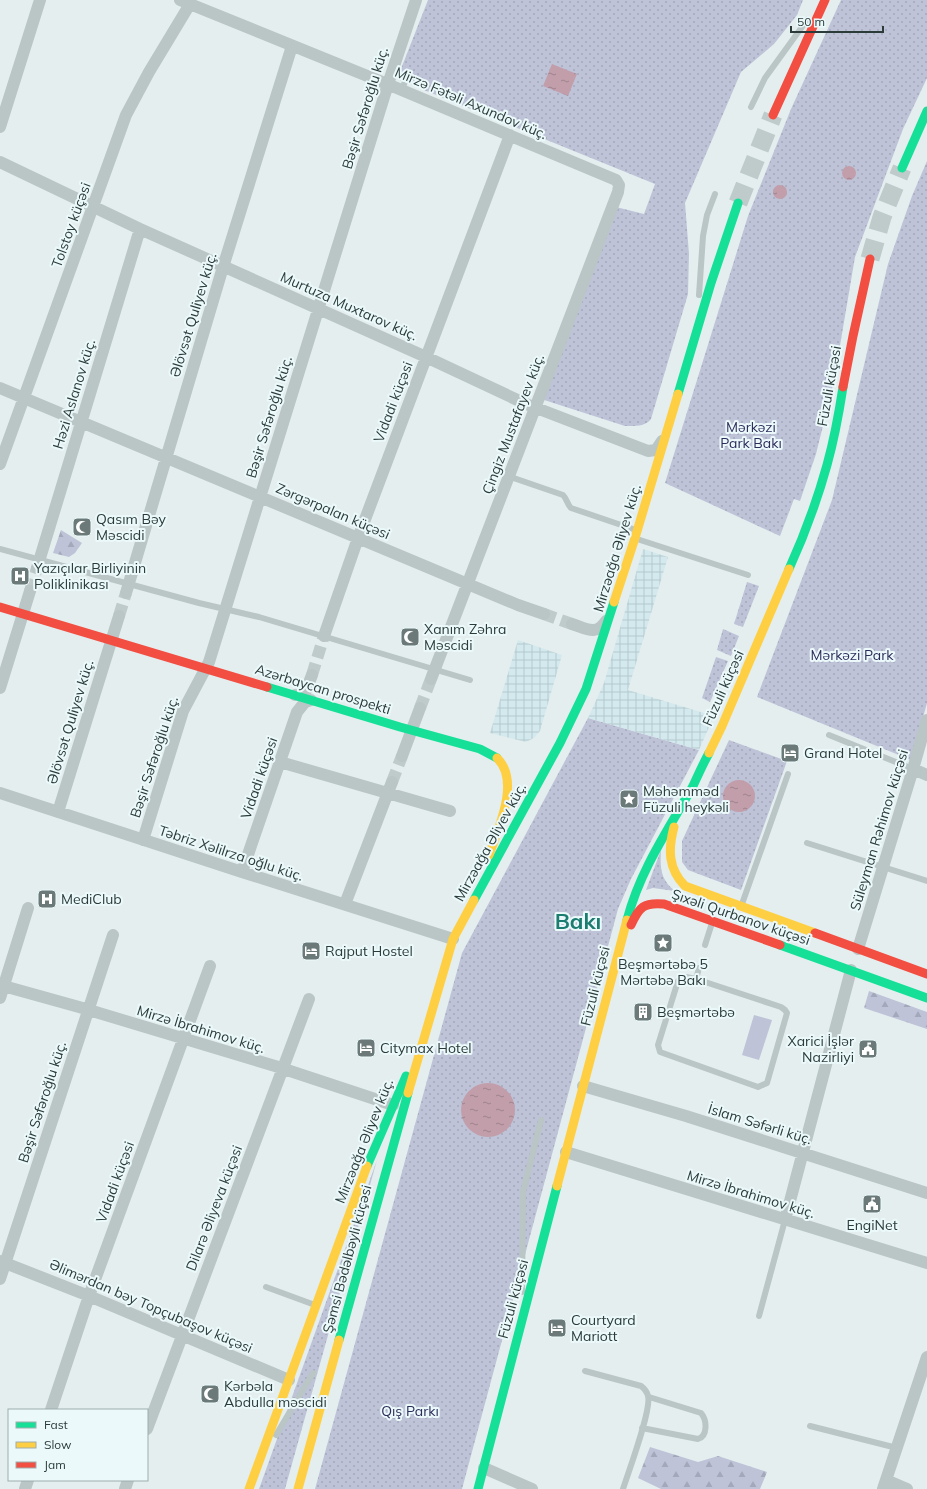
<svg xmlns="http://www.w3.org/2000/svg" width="927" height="1489" viewBox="0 0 927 1489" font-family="Mulish,sans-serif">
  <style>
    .grass { fill: url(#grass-dots) }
    .forest { fill: url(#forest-firs) }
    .garden { fill: #bec3d8 }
    .plaza { fill: url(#plaza-grid) }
    .water { fill: url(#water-ripples) }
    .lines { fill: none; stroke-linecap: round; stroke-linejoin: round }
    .street-tunnel { stroke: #bfcacb; stroke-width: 12; stroke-dasharray: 12 6; stroke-linecap: butt }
    .primary-tunnel { stroke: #bfcacb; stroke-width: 19; stroke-dasharray: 19 10; stroke-linecap: butt }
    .lane { stroke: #bac5c6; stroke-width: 6 }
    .street { stroke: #bac5c6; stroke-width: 12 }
    .fast { stroke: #16e098; stroke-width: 9 }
    .slow { stroke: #ffcf43; stroke-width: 9 }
    .jam { stroke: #f24e42; stroke-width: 9 }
    .labels { text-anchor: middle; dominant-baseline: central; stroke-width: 4; stroke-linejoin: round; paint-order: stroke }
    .street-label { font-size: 14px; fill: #2a3b3a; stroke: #ecf9fb }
    .park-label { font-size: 14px; fill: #2c2c5b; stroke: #ecf9fb }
    .poi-label { font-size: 14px; fill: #2a3b3a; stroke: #ecf9fb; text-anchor: start }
    .town-label { font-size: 22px; font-weight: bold; fill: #1b7c70; stroke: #ecf9fb }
  </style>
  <defs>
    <pattern id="grass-dots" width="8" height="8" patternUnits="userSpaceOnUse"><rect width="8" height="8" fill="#bec3d8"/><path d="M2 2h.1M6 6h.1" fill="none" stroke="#a3a8ba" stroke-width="1.8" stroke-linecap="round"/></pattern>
    <pattern id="forest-firs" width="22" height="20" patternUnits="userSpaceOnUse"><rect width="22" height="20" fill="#bec3d8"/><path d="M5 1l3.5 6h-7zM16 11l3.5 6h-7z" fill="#a3a8ba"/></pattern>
    <pattern id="plaza-grid" width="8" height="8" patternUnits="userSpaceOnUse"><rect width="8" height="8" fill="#d3e9ee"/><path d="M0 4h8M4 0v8" fill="none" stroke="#b5c9cd"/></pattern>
    <pattern id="water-ripples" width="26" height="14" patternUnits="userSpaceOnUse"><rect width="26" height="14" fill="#c29eab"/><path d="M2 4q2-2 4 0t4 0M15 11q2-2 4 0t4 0" fill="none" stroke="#9e828c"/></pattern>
  </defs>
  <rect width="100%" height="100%" fill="#e4eeef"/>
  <path class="grass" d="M428,0h375l-6,15 -23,29 -33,28 -56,131 4,51 -1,40 -37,125c-6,8 -17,7 -26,7l-84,-27 75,-192 28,7 11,-30 -258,-105z
    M841,0h86v78l-24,51 -48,128 -21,124 -18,73 -16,47 -6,-2 -14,37 -115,-53 83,-267 43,-107z
    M927,161v542l-16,57 -154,-63 75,-197 56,-236 24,-68z
    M747,582l12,4 -16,41 -9,-3z
    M723,629l16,7 -8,20 -14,-6z
    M716,657l12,4 -18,41 -8,-4z
    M588,718l111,32 -68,129 -13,30 -156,580h-147l147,-536z
    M729,740l58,21 -46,129 -53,-20 -6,-8v-21z
    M661,850c-1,18 -1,29 14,41l-22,-3 -7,2z
    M377,1160l-92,329h-26z"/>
  <path class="forest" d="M61,530l21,13 -7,10 -6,4 -16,-4z
    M869,991l58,21v17l-63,-21z
    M650,1447l48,15 20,-6 49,16 -7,17h-99l-23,-11z"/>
  <path class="garden" d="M754,1015l18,5 -13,40 -17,-5z"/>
  <path class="plaza" d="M643,549l25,8 -40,133 86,26 -15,34 -111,-32 16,-35z
    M518,640l44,15 -22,76 -6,7 -8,4 -36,-9z"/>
  <path class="water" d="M552,64l25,10 -9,22 -25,-10z
    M842 173a7 7 0 1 1 14 0a7 7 0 1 1-14 0Z
    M773 192a7 7 0 1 1 14 0a7 7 0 1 1-14 0Z
    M723 796a16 16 0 1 1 32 0a16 16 0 1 1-32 0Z
    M461 1110a27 27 0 1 1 54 0a27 27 0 1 1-54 0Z"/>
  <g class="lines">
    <path class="street-tunnel" d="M30,591l7,-23
      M544,614l28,10
      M119,616l7,-23
      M312,675l12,-39
      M420,708l11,-29
      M392,782l10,-26"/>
    <path class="primary-tunnel" d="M738,203l35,-88
      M870,259l12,-42 20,-49"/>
    <path class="lane" d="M402,90l6,-17
      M751,107l14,-29 42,-58
      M699,295l4,-59 4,-21 8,-21
      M508,476l55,19c4,4 4,9 8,13l65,22
      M637,539l111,36
      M0,549l199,54 60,14 211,63
      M829,735l84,34
      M807,843l120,38
      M742,904l46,-130
      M705,945l7,-22
      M686,977l10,2 85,28 4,3 2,3 -20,70 -9,4 -98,-35 -2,-7 20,-64 3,-3z
      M696,979l3,-11
      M266,1287l49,18
      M522,1292l1,-100 18,-72
      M759,1316l26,-96
      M585,1371l56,15c4,3 6,6 7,10 4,13 -20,77 -25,93
      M810,1426l87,22
      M642,1428l56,11c10,-3 9,-19 3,-26l-52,-16
      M276,1435l37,-62"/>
    <path class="street" d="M180,0l212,86 224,94 3,5 -1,7 -187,487
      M0,127l40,-127
      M0,162l140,67 286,128 100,47 122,47 8,-1 6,-9
      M0,388l518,217 26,9
      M0,464l126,-349 23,-43 41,-68
      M37,568l103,-339
      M126,593l97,-326 69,-221
      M572,624c15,5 24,12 34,-3
      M324,636l34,-98 152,-403
      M0,688l30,-97
      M295,695h6l4,-2 7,-18
      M402,756l18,-48
      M280,762l170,49
      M913,769l14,6
      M0,793l242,79 211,67
      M58,812l61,-196
      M143,840l40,-129 26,-49 179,-578 28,-84
      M242,872l55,-160 8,-10 6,-2
      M345,904l47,-122
      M858,949l55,-180 14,-49
      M0,985l79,22 196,59 118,39
      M0,998l28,-90
      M583,1086l103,30 241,77
      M566,1152l361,111
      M785,1220l66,-250
      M0,1261l89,35 200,84
      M0,1279l113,-344
      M51,1410l38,-114 121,-330
      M147,1429l162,-430
      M484,1468l48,21
      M886,1480l21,9
      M25,1489l3,-9
      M125,1489l3,-9
      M883,1489l44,-132"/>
    <path class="fast" d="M902,168l25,-57
      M678,394l33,-111 27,-80
      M789,569c15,-33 28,-68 38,-104 7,-25 12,-52 16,-78
      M267,687l133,40 80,22 17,9
      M474,900l86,-157 26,-54 28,-87
      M627,920c13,-50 41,-90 66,-134 5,-11 10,-22 16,-33
      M780,945l147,53
      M367,1166l39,-90
      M339,1340l69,-247
      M478,1489l79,-303"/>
    <path class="slow" d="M614,602l21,-64 43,-144
      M709,753l13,-27 67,-157
      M674,827c-6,22 -6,42 11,59l130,47
      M489,855c9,-26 32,-74 8,-97
      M408,1093l45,-154 21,-39
      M557,1186l70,-266
      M249,1489l118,-323
      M298,1489l41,-149"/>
    <path class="jam" d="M773,115l52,-115
      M843,387l10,-51 17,-77
      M0,607l267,80
      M631,925c8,-18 13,-23 33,-21l116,41
      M815,933l112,41"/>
  </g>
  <defs>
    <g id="mosque-square" transform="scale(1)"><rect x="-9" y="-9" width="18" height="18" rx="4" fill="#6b7a79" stroke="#ecf9fb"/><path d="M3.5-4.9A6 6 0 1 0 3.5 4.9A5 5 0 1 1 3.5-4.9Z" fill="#fff"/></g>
    <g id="hospital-square" transform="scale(1)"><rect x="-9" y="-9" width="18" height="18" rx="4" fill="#6b7a79" stroke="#ecf9fb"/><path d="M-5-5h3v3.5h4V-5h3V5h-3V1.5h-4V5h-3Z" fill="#fff"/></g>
    <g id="hotel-square" transform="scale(1)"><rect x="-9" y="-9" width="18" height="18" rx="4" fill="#6b7a79" stroke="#ecf9fb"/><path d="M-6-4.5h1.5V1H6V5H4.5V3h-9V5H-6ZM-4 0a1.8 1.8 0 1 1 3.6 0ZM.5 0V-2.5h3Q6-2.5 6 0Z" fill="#fff"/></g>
    <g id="sight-square" transform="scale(1)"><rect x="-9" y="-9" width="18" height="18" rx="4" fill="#6b7a79" stroke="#ecf9fb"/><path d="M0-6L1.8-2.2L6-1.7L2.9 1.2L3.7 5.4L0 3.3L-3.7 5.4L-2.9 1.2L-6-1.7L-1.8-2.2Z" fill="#fff"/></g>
    <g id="building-square" transform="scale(1)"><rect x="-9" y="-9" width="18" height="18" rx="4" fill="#6b7a79" stroke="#ecf9fb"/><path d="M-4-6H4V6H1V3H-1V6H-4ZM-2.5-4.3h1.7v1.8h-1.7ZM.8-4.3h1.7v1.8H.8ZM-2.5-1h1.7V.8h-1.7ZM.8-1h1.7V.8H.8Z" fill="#fff"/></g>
    <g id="civic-square" transform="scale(1)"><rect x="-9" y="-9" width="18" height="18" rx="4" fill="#6b7a79" stroke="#ecf9fb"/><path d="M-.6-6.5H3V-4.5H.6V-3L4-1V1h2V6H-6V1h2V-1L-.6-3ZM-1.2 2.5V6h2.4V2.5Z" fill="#fff"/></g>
  </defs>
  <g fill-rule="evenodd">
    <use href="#mosque-square" x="82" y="527"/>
    <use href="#hospital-square" x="20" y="576"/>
    <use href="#mosque-square" x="410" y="637"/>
    <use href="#hotel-square" x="790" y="753"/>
    <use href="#sight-square" x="629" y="799"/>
    <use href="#hospital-square" x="47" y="899"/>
    <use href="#sight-square" x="663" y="943"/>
    <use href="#hotel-square" x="311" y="951"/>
    <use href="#building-square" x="643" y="1012"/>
    <use href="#hotel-square" x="366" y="1048"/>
    <use href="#civic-square" x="868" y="1049"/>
    <use href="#civic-square" x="872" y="1204"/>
    <use href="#hotel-square" x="557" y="1328"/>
    <use href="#mosque-square" x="210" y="1394"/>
  </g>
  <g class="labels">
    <g class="street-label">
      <text transform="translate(471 103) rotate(23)">Mirzə Fətəli Axundov küç.</text>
      <text transform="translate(365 108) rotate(-73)">Bəşir Səfəroğlu küç.</text>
      <text transform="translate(71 225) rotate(-70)">Tolstoy küçəsi</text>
      <text transform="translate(349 306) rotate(24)">Murtuza Muxtarov küç.</text>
      <text transform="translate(193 315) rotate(-73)">Əlövsət Quliyev küç.</text>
      <text transform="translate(829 386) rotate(-80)">Füzuli küçəsi</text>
      <text transform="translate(74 394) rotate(-73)">Həzi Aslanov küç.</text>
      <text transform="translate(393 402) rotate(-69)">Vidadi küçəsi</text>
      <text transform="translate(269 417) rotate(-73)">Bəşir Səfəroğlu küç.</text>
      <text transform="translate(513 424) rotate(-69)">Çingiz Mustafayev küç.</text>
      <text transform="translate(333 511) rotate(23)">Zərgərpalan küçəsi</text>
      <text transform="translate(617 548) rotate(-73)">Mirzəağa Əliyev küç.</text>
      <text transform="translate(723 688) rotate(-66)">Füzuli küçəsi</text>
      <text transform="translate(323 689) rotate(17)">Azərbaycan prospekti</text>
      <text transform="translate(70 722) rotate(-73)">Əlövsət Quliyev küç.</text>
      <text transform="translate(154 757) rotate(-72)">Bəşir Səfəroğlu küç.</text>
      <text transform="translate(259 778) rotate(-71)">Vidadi küçəsi</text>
      <text transform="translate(879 830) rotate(-73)">Süleyman Rəhimov küçəsi</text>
      <text transform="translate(490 842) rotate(-61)">Mirzəağa Əliyev küç.</text>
      <text transform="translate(231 853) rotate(18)">Təbriz Xəlilrza oğlu küç.</text>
      <text transform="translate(741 917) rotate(19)">Şıxəli Qurbanov küçəsi</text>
      <text transform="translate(595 986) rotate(-76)">Füzuli küçəsi</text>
      <text transform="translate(201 1029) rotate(17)">Mirzə İbrahimov küç.</text>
      <text transform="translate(42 1102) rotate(-72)">Bəşir Səfəroğlu küç.</text>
      <text transform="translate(760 1124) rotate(17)">İslam Səfərli küç.</text>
      <text transform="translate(364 1141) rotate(-68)">Mirzəağa Əliyev küç.</text>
      <text transform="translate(115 1182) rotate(-70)">Vidadi küçəsi</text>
      <text transform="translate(751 1194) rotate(17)">Mirzə İbrahimov küç.</text>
      <text transform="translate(214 1208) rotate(-69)">Dilarə Əliyeva küçəsi</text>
      <text transform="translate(347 1259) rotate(-75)">Şəmsi Bədəlbəyli küçəsi</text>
      <text transform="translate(513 1299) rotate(-75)">Füzuli küçəsi</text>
      <text transform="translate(151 1306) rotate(23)">Əlimərdan bəy Topçubaşov küçəsi</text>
    </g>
    <g class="park-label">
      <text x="751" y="427">Mərkəzi<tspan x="751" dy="16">Park Bakı</tspan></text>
      <text x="852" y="655">Mərkəzi Park</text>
      <text x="410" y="1411">Qış Parkı</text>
    </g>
    <g class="poi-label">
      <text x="96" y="519">Qasım Bəy<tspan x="96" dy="16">Məscidi</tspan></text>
      <text x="34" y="568">Yazıçılar Birliyinin<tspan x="34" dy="16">Poliklinikası</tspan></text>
      <text x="424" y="629">Xanım Zəhra<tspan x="424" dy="16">Məscidi</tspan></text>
      <text x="804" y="753">Grand Hotel</text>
      <text x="643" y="791">Məhəmməd<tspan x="643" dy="16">Füzuli heykəli</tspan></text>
      <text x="61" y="899">MediClub</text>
      <text x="325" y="951">Rajput Hostel</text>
      <text x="663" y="964" text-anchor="middle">Beşmərtəbə 5<tspan x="663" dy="16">Mərtəbə Bakı</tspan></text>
      <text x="657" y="1012">Beşmərtəbə</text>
      <text x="854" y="1041" text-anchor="end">Xarici İşlər<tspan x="854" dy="16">Nazirliyi</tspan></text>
      <text x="380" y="1048">Citymax Hotel</text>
      <text x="872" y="1225" text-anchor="middle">EngiNet</text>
      <text x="571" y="1320">Courtyard<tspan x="571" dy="16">Mariott</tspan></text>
      <text x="224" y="1386">Kərbəla<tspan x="224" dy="16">Abdulla məscidi</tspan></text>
    </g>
    <g class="town-label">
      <text x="578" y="921">Bakı</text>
    </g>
  </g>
  <rect x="8" y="1409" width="140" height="72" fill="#ecf9fb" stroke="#9eadae"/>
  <rect x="16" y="1422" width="20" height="6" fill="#16e098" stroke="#9eadae"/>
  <text x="44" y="1429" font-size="12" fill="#2a3b3a">Fast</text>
  <rect x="16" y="1442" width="20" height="6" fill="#ffcf43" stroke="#9eadae"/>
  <text x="44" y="1449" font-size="12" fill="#2a3b3a">Slow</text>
  <rect x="16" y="1462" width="20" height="6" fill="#f24e42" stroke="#9eadae"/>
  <text x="44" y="1469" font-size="12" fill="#2a3b3a">Jam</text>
  <path d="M791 26v6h92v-6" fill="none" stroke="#2a3b3a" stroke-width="2"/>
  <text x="797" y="26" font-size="12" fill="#2a3b3a" stroke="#ecf9fb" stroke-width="3" paint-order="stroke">50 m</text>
</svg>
